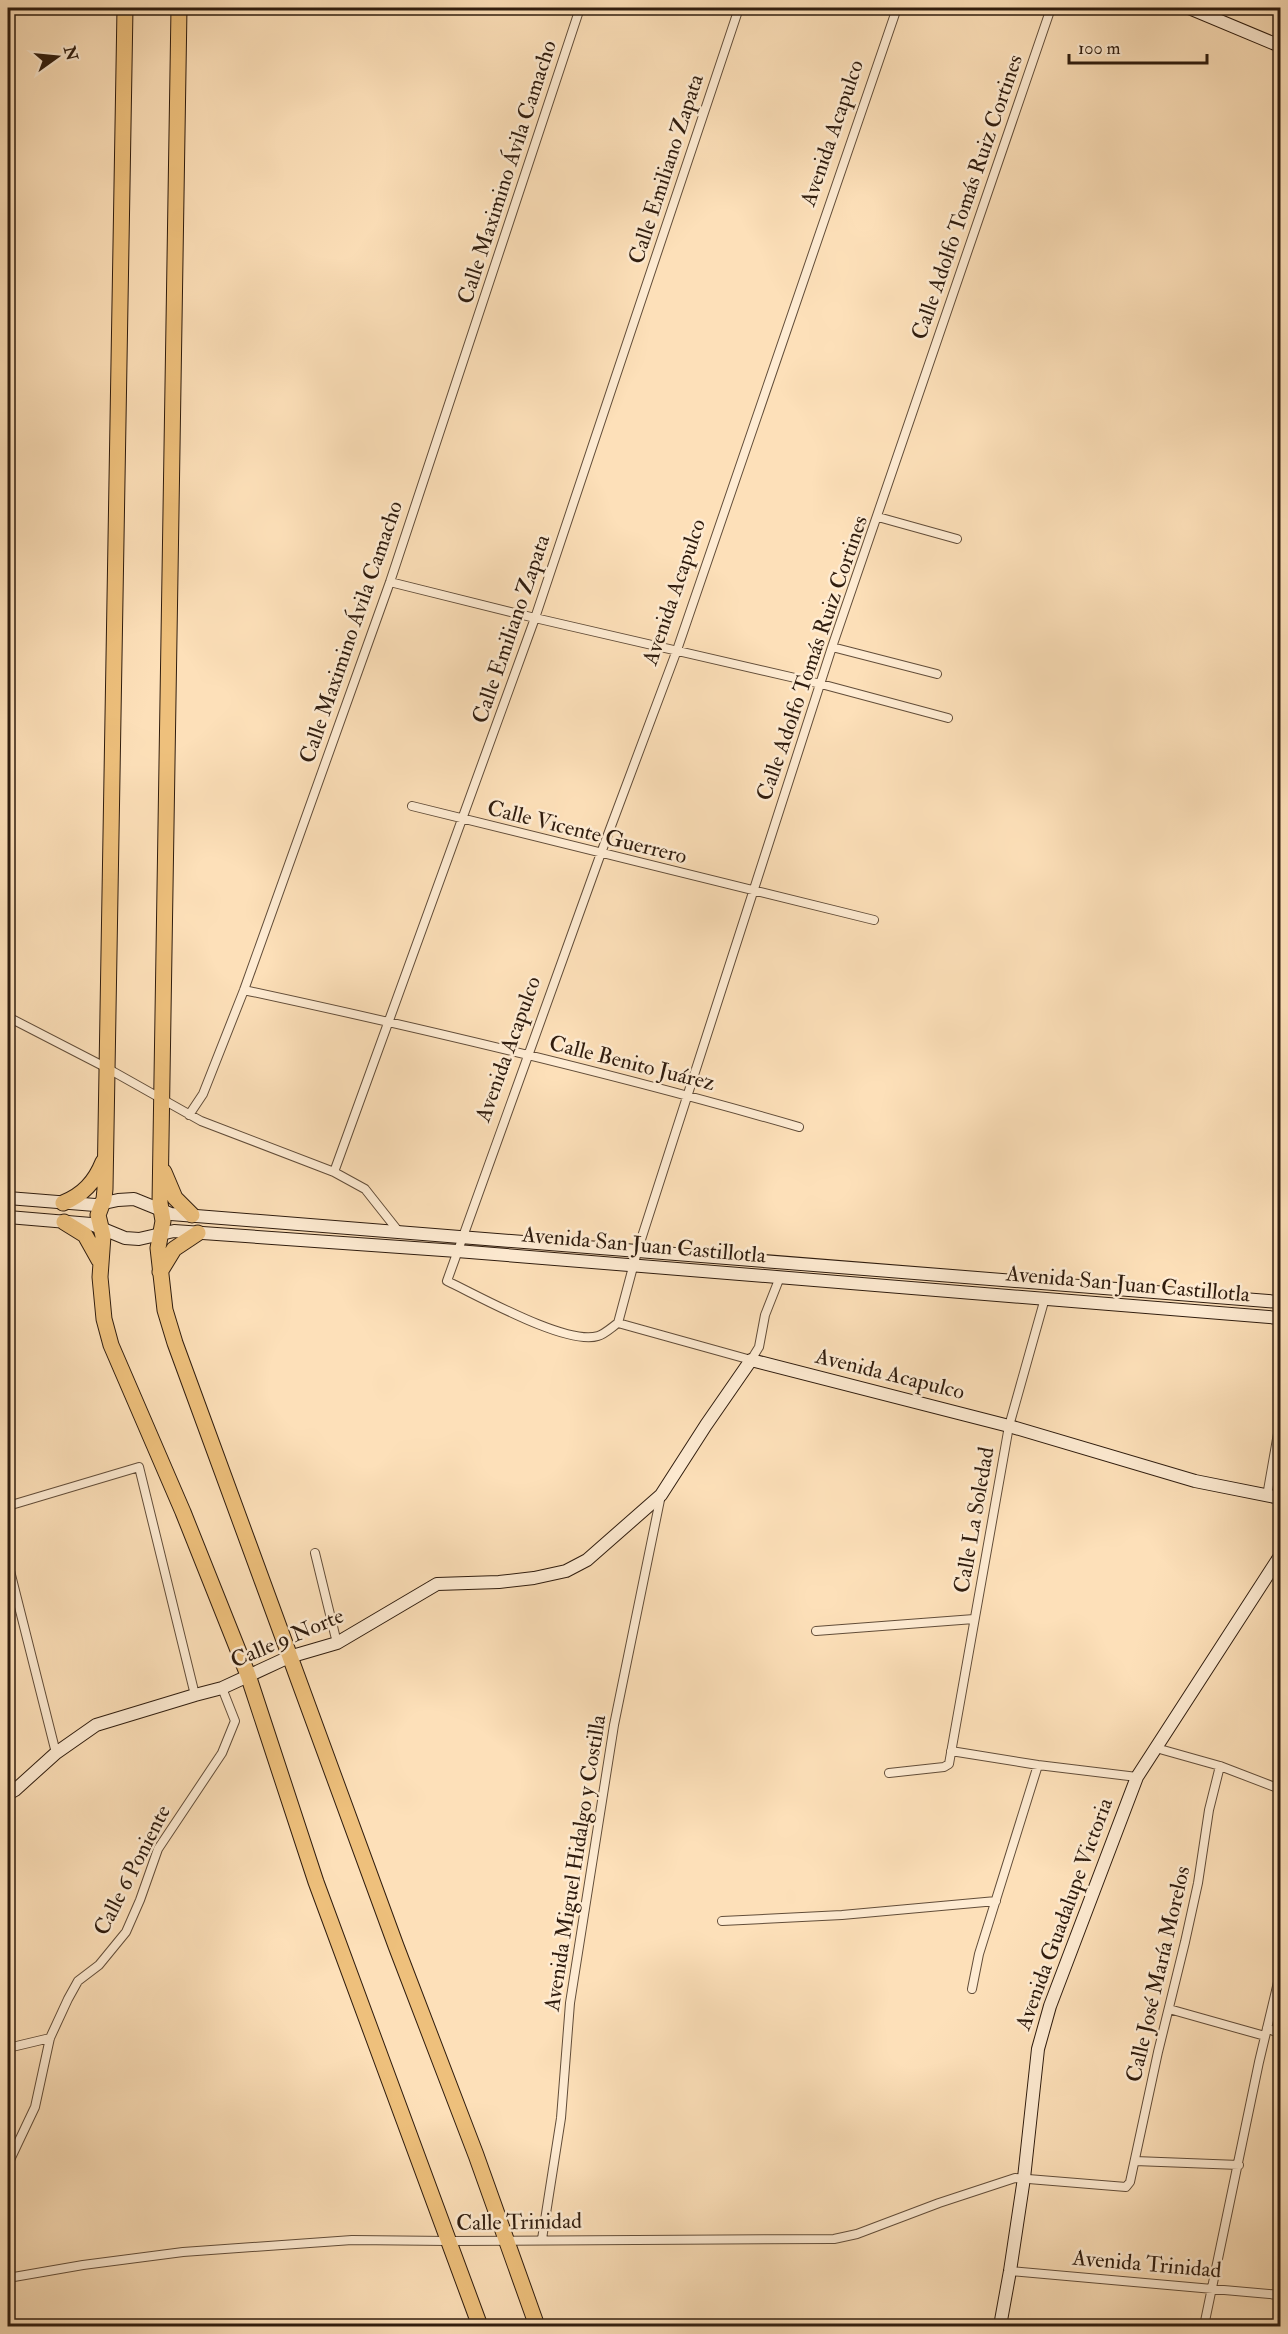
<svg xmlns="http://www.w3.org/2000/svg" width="1288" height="2334" viewBox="0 0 1288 2334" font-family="'IM FELL Double Pica',serif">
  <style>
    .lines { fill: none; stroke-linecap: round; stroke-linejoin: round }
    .street-casing { stroke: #624d39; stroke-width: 10 }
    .secondary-casing { stroke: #2f1c0e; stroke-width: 14 }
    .highway-casing { stroke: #2f1c0e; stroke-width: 17 }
    .street { stroke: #feebd2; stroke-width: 8 }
    .secondary { stroke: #feebd2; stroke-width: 12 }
    .highway { stroke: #eec07c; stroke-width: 15 }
    .labels { text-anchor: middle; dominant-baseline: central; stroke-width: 5; stroke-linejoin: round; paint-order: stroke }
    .street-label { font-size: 22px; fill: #2f1c0e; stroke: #feebd2 }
  </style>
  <rect width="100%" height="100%" fill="#fde0b9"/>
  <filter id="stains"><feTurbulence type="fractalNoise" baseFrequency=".00333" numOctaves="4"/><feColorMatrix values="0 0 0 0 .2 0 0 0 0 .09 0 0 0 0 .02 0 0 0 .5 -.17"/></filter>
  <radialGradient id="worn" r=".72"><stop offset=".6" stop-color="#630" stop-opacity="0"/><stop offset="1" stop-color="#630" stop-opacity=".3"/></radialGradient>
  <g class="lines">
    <g class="street-casing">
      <path id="street" d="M878,517l79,22
        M390,582l145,36 286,66 127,34
        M832,647l105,27
        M412,806l462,114
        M244,990c186,40 372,84 555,137
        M8,1017l97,50 96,54 133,51 31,17 34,43
        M189,1115l14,-21 41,-104 146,-408 190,-574
        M334,1172l201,-554 204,-610
        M618,1323c-6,4 -13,11 -20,13 -31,10 -119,-40 -151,-55l154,-428 76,-203 220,-642
        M618,1323l19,-71 195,-605 219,-639
        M618,1323l133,37 8,-13 6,-32 15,-38
        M1267,1496l13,-74
        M8,1506l131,-39 56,228
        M315,1553l22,90
        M8,1563l48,190
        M816,1631l158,-12
        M1156,1748l64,18 60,23
        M951,1751l87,14 99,12
        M889,1773l55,-6 5,-3 60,-338 36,-128
        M722,1921l120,-6 154,-14
        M972,1989l7,-35 59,-189
        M1169,2009l96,27
        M1267,2028l13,6
        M8,2048l42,-10
        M1135,2161l104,4
        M8,2164l27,-57 15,-69 18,-39 10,-18 21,-16 27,-33 14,-32 18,-51 64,-96 13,-32 -13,-33
        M542,2239l19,-121 9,-115 44,-278 47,-230
        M1010,2271l270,24
        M8,2278l75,-13 100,-13 169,-12 97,1 385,-2 23,-5 82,-31 76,-25 111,9 4,-5 28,-130 27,-110 13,-59 11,-73 11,-44
        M1204,2326l55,-264 21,-88"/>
    </g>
    <g class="secondary-casing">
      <path id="secondary" d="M1189,8l91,38
        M8,1198l87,7 23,-5 16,-1 37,15 1109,88
        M8,1217l83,7 34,14 14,1 35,-8 283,20 823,67
        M8,1794l7,-4 41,-37 40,-28 99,-30 27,-7 67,-31 48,-14 100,-59 62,-2 35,-4 32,-7 21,-11 74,-65 45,-70 45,-65 258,66 186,55 85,17
        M1000,2326l10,-55 14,-93 14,-129 12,-43 87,-229 143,-221"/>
    </g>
    <g class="highway-casing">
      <path id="highway" d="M125,8l-20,1181 -1,10 -6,16 5,21 -3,41 4,42 7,26 72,167 65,163 68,207 164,444
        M179,8l-19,1195 3,18 -5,27 7,62 10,33 221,603 80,209 61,171
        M164,1172l11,26 17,17
        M63,1203c20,-8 32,-21 40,-41
        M64,1222l21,13 14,25
        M160,1272l14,-23 24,-16"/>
    </g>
    <use href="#street" class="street"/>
    <use href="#secondary" class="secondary"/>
    <use href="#highway" class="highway"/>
  </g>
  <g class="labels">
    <g class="street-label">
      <text transform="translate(832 133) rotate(-71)">Avenida Acapulco</text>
      <text transform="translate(666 169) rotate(-72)">Calle Emiliano Zapata</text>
      <text transform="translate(507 172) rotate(-72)">Calle Maximino Ávila Camacho</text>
      <text transform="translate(967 197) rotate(-71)">Calle Adolfo Tomás Ruiz Cortines</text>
      <text transform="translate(674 592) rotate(-71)">Avenida Acapulco</text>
      <text transform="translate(511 629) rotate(-71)">Calle Emiliano Zapata</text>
      <text transform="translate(351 632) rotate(-71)">Calle Maximino Ávila Camacho</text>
      <text transform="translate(812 658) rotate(-71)">Calle Adolfo Tomás Ruiz Cortines</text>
      <text transform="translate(587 832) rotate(14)">Calle Vicente Guerrero</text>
      <text transform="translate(508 1049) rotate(-70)">Avenida Acapulco</text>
      <text transform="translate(632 1063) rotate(14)">Calle Benito Juárez</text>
      <text transform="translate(644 1245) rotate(5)">Avenida San Juan Castillotla</text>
      <text transform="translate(1128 1284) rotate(5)">Avenida San Juan Castillotla</text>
      <text transform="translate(890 1374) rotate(14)">Avenida Acapulco</text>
      <text transform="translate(974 1520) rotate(-80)">Calle La Soledad</text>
      <text transform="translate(287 1638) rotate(-23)">Calle 9 Norte</text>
      <text transform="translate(575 1863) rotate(-81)">Avenida Miguel Hidalgo y Costilla</text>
      <text transform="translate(132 1870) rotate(-63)">Calle 6 Poniente</text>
      <text transform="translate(1064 1914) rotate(-70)">Avenida Guadalupe Victoria</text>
      <text transform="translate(1158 1974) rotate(-77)">Calle José María Morelos</text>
      <text transform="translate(519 2222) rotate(-1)">Calle Trinidad</text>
      <text transform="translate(1147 2264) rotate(5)">Avenida Trinidad</text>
    </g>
  </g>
  <rect width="1288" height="2334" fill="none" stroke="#fde0b9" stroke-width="30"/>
  <rect x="9" y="9" width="1270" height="2316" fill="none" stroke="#2f1c0e" stroke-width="3"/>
  <rect x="15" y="15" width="1258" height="2304" fill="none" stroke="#2f1c0e" stroke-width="1.5"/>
  <g transform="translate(57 57) rotate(75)" stroke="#feebd2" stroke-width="4.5" paint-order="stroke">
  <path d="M0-4.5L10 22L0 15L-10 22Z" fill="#2f1c0e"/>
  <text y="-9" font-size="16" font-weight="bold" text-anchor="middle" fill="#2f1c0e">N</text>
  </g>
  <path d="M1069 54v9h138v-9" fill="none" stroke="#2f1c0e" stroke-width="3"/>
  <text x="1078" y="54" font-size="18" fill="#2f1c0e" stroke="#feebd2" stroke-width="4.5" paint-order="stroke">100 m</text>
  <rect width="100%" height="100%" filter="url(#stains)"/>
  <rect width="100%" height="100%" fill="url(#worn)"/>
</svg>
